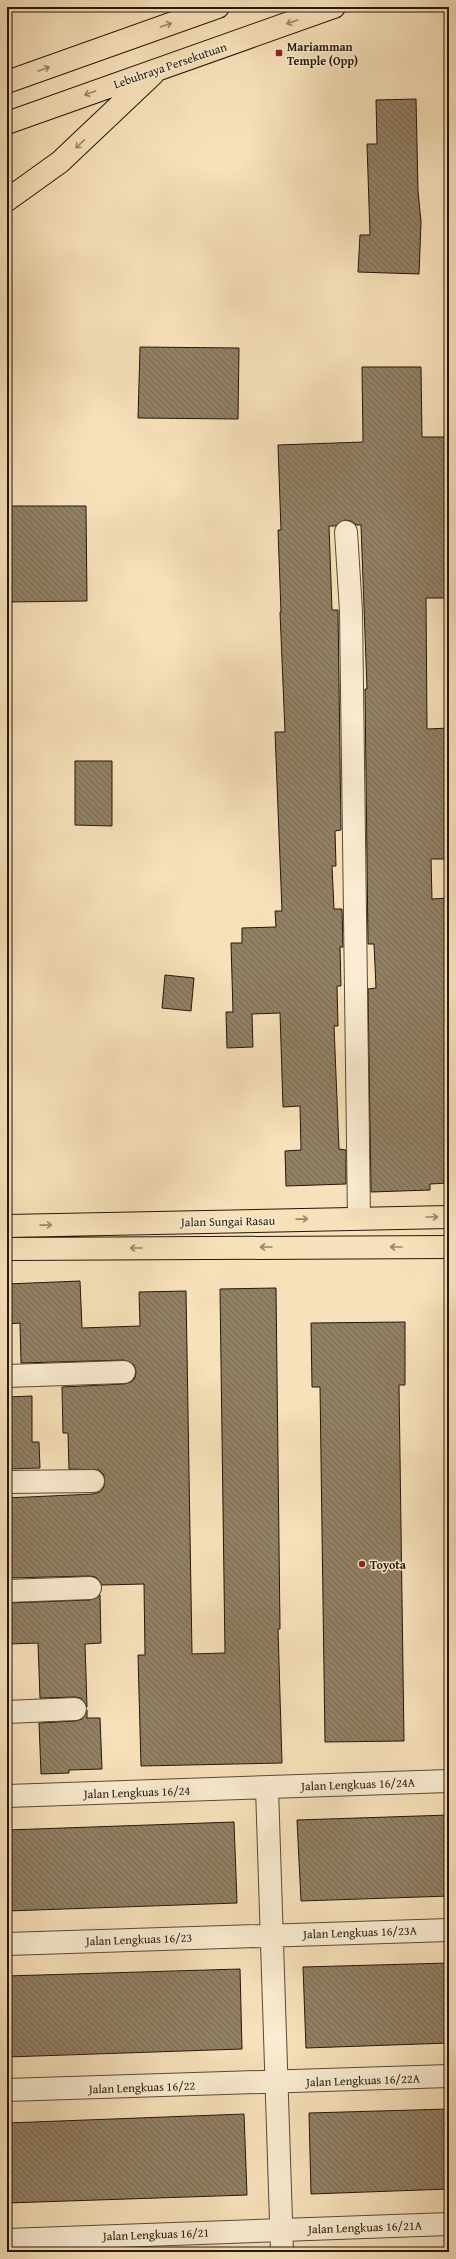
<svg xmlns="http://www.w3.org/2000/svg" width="456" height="2259" viewBox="0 0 456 2259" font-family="'Gentium Book Plus',serif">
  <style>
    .building { fill: url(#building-back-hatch); stroke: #241708 }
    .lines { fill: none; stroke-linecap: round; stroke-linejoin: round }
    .minor-casing { stroke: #594a34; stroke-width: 24 }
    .major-casing { stroke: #241708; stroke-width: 24 }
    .highway-casing { stroke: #241708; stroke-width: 24 }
    .minor { stroke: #faecd2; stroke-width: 22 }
    .major { stroke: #f7e1ba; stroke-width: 22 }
    .highway { stroke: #f7e1ba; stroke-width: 22 }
    .oneway { stroke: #98866a }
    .poi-dot { fill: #8f2418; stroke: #faecd2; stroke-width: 1.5 }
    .labels { text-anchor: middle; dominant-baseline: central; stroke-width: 3; stroke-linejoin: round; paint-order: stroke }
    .poi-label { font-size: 12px; font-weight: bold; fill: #241708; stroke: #faecd2; text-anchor: start }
    .street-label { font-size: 12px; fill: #241708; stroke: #faecd2 }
  </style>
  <defs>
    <pattern id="building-back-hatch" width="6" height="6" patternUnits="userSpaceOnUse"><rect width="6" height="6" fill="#928065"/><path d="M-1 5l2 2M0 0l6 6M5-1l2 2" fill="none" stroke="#776851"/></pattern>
  </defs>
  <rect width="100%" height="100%" fill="#f7e1ba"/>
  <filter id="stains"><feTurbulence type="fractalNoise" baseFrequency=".005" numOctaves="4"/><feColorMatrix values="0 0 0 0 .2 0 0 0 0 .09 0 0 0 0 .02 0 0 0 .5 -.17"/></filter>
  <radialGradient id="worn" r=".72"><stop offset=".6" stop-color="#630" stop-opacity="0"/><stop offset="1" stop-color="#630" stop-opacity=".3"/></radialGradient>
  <path class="building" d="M416,99l2,92 3,31 -2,52 -61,-2 2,-37h10l-3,-91h10l-1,-44z
    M140,347l99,1 -1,71 -100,-1z
    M362,367h59l1,70h27v161h-23l1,131 22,-1v131h-18l1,40 17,-1v285l-19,1v6l-59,2 -3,-203 8,-1 -2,-44h-6l-3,-255h2l-6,-164h-5l-5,-4 -6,-1 -10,6h-6l3,84h6l3,220 -6,1 1,35h-4l2,43h8l1,38h-3l1,39h-4l1,40h-4l5,123 7,1v34l-60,2 -1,-35 16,-1 -1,-44 -17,1 -3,-94 -28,1 1,33 -26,1 -1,-36h7l-2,-69h11v-15l34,-1 -1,-16h7l-7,-179h10l-5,-120h1l-3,-82h3l-3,-85 85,-3z
    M7,506h79l1,95 -80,1z
    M75,761h37v65l-37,-1z
    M165,975l29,3 -3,33 -29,-3z
    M80,1281l2,47 58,-2 -1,-34 47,-1 6,363 33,-1 -5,-364 56,-1 4,341h-2l4,134 -141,3 -3,-111h7l-1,-71 -42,1 -6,-8 -6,-1 -83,2v-80l86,-4 7,-2 4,-5v-12l-5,-5 -30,-1 -1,-36h-5l-1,-46 62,-3 7,-2 4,-4 1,-7 -2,-6 -10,-5 -103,3 -1,-40 -13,1v-40z
    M405,1322v63h-6l5,356 -79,1 -5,-355h-8l-1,-64z
    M32,1396v46h7l1,26 -33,1v-72z
    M100,1595l1,48 -16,1 2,63 -6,-9 -6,-1 -35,1 -2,-55 -30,1 -1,-41 83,-3z
    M87,1710v8h13l2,51 -33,1v3l-28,1 -2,-51 37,-2 6,-2z
    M449,1815v81l-148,5 -4,-81z
    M234,1822l3,81 -230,8v-81z
    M449,1963v80l-143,5 -3,-81z
    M240,1969l2,80 -235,8v-81z
    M449,2109v80l-138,5 -2,-81z
    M244,2114l3,81 -240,8v-80z"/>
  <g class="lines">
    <g class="minor-casing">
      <path id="minor" d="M346,532l5,79 8,607
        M7,1376l117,-4
        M7,1482l86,-1
        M7,1591l83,-3
        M7,1712l68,-3
        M267,1788l15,464
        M7,1796l442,-15
        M7,1944l442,-14
        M7,2090l442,-14
        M7,2240l442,-16"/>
    </g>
    <g class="major-casing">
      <path id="major" d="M7,1226l442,-9
        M7,1249l442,-2"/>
    </g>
    <g class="highway-casing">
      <path id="highway" d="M7,82l211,-75
        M7,123l327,-116
        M7,200l53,-38 93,-88"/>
    </g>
    <use href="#minor" class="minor"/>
    <use href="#major" class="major"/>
    <use href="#highway" class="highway"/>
  </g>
  <defs><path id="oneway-shaft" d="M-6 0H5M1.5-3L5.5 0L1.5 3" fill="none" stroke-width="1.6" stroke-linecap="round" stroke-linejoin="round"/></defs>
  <g class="oneway">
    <use href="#oneway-shaft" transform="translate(292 22) rotate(161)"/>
    <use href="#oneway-shaft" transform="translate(166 25) rotate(-19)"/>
    <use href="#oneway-shaft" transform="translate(44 69) rotate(-20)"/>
    <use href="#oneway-shaft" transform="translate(90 93) rotate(160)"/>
    <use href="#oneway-shaft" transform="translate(80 144) rotate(136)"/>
    <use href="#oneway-shaft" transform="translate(432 1217)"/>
    <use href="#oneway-shaft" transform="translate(302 1219) rotate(-1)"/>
    <use href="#oneway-shaft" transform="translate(46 1225) rotate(-1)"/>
    <use href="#oneway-shaft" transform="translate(266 1247) rotate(180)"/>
    <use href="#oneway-shaft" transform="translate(396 1247) rotate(180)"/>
    <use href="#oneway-shaft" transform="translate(136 1248) rotate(180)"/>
  </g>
  <g class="poi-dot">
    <rect x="275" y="49" width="8" height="8" rx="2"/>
    <circle cx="362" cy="1564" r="4"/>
  </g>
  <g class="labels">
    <g class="poi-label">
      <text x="287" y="46">Mariamman<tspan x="287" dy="14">Temple (Opp)</tspan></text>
      <text x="370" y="1564">Toyota</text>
    </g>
    <g class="street-label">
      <text transform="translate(170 65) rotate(-19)">Lebuhraya Persekutuan</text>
      <text transform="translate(228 1221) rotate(-1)">Jalan Sungai Rasau</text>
      <text transform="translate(358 1784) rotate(-2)">Jalan Lengkuas 16/24A</text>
      <text transform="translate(137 1792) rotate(-2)">Jalan Lengkuas 16/24</text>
      <text transform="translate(360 1932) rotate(-2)">Jalan Lengkuas 16/23A</text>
      <text transform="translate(139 1939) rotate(-2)">Jalan Lengkuas 16/23</text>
      <text transform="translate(363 2080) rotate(-2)">Jalan Lengkuas 16/22A</text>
      <text transform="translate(142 2087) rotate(-2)">Jalan Lengkuas 16/22</text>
      <text transform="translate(365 2227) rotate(-2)">Jalan Lengkuas 16/21A</text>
      <text transform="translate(156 2234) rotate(-2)">Jalan Lengkuas 16/21</text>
    </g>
  </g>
  <rect width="456" height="2259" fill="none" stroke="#f7e1ba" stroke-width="24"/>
  <rect x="8" y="8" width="440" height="2243" fill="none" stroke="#241708" stroke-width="2"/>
  <rect x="12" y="12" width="432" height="2235" fill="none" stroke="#241708"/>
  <rect width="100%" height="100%" filter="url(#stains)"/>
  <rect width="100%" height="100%" fill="url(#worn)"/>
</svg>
